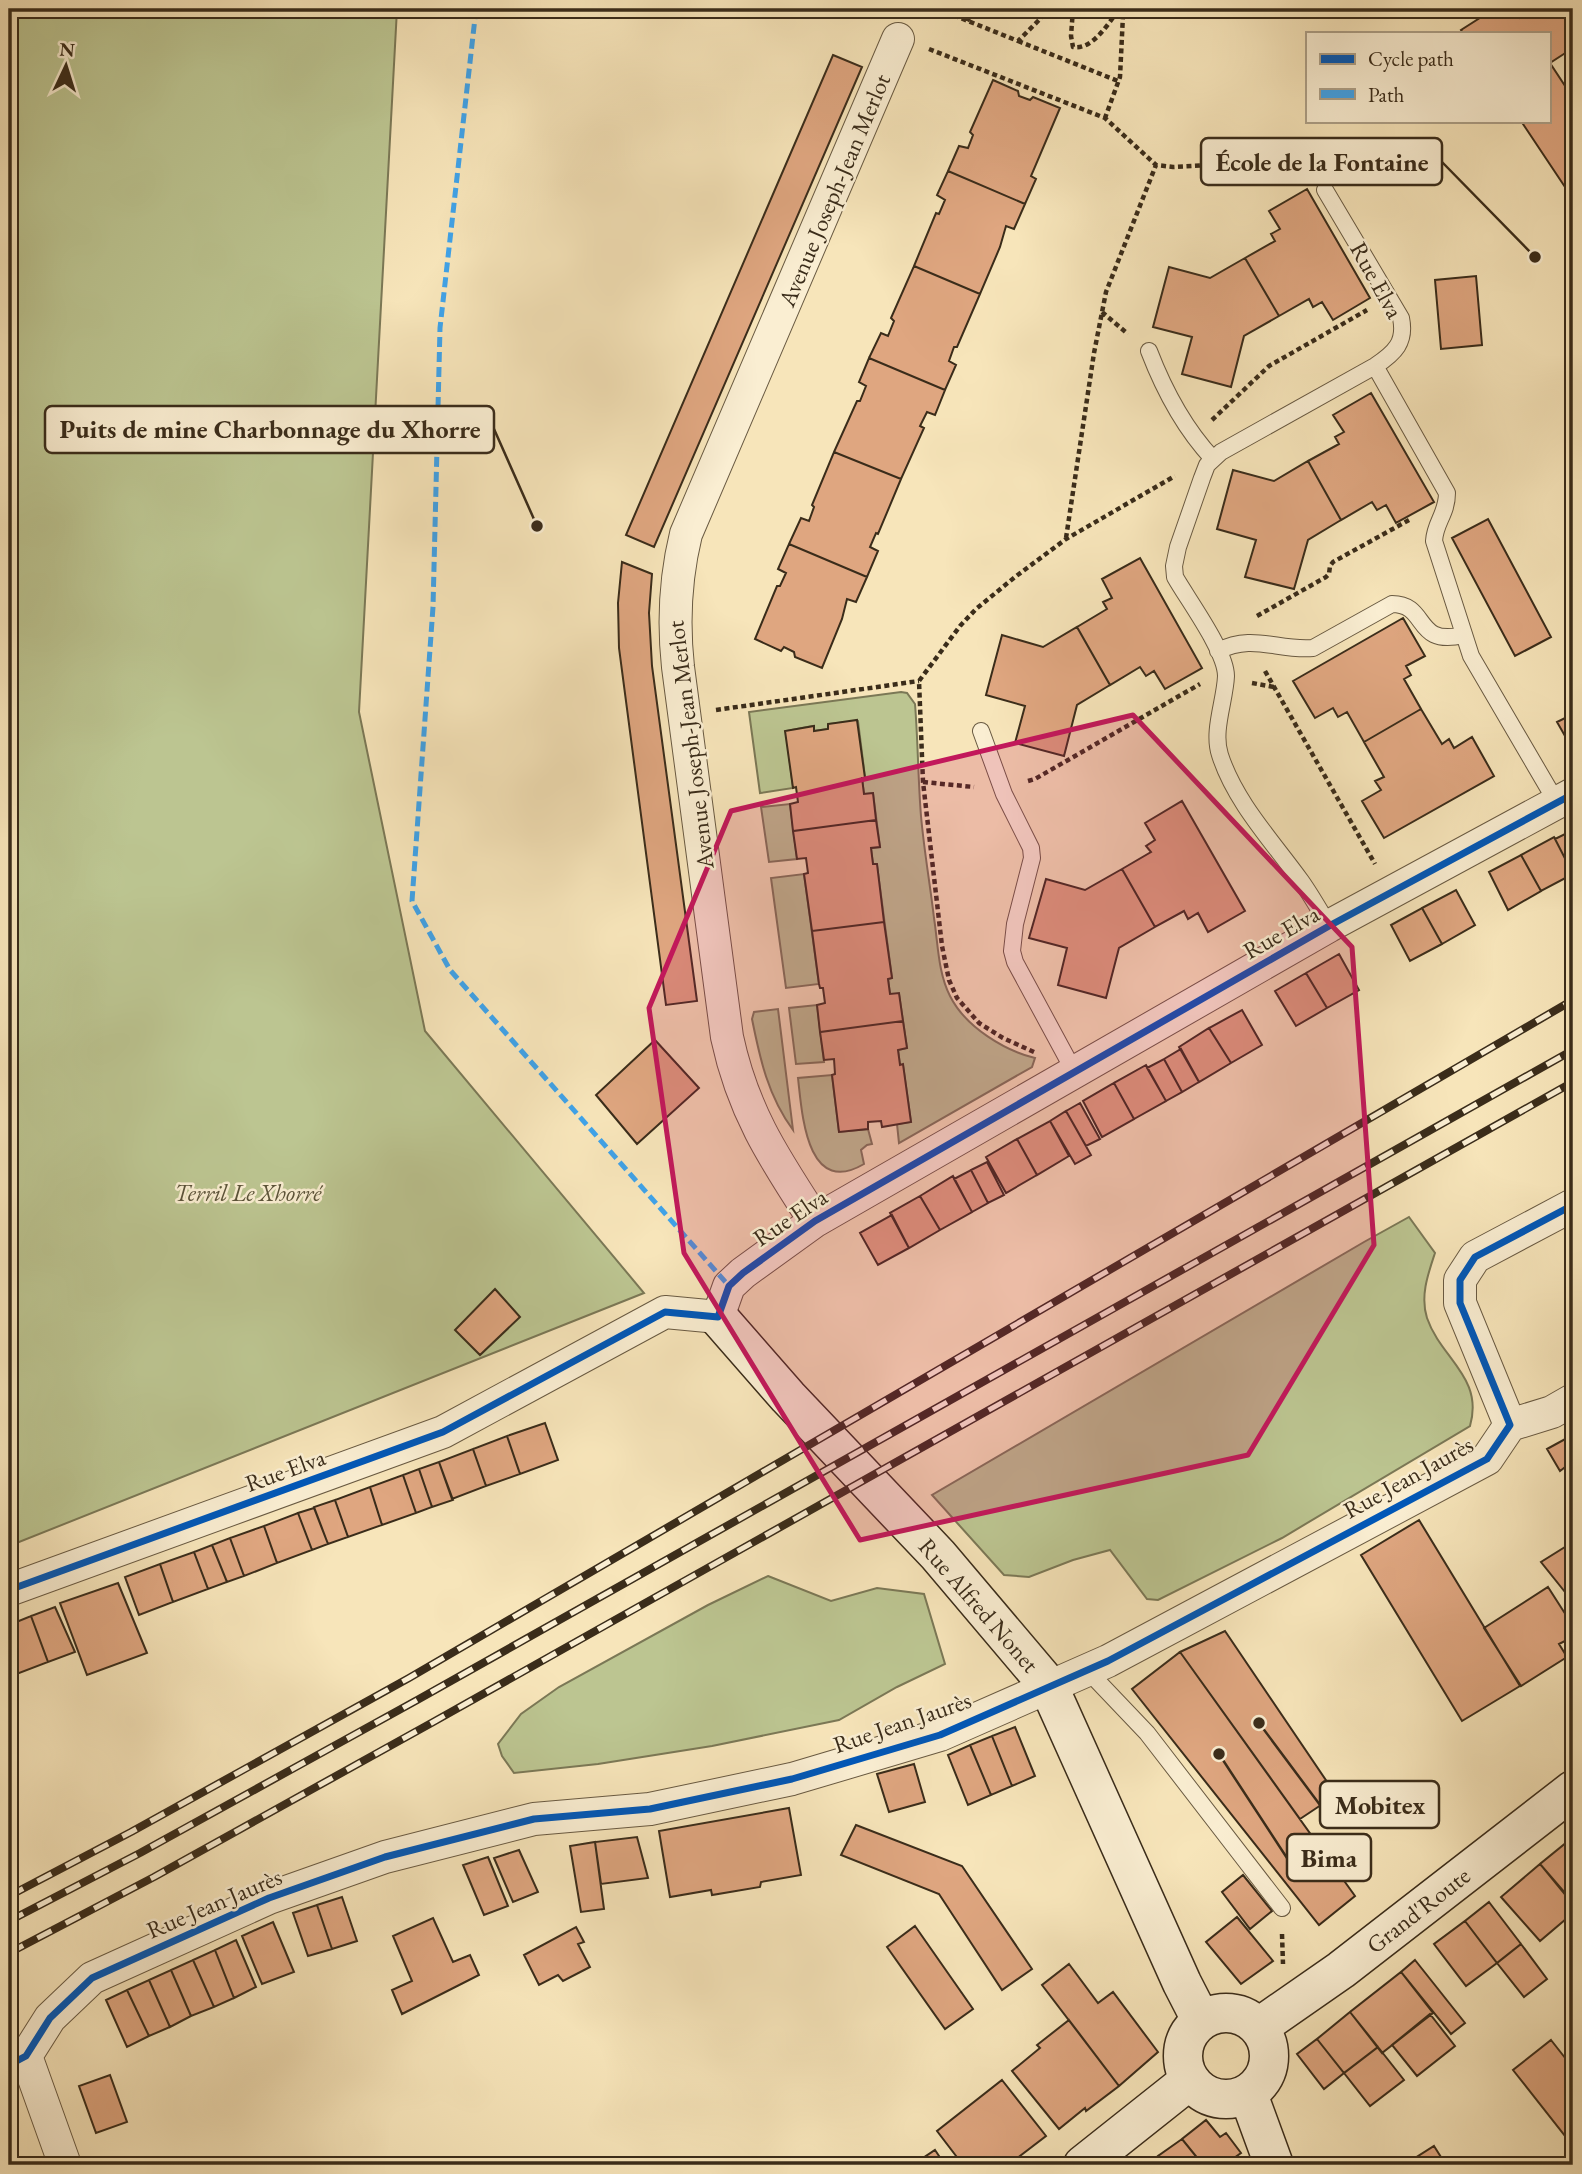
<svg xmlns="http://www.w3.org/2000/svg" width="1582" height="2174" viewBox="0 0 1582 2174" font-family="'EB Garamond',serif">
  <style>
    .green { fill: #bcc591; stroke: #7b7856; stroke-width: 2 }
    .building { fill: #dfa680; stroke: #3a2c1a; stroke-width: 2 }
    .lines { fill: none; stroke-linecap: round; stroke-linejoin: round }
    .lane-casing { stroke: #695a42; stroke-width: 18 }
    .street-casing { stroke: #695a42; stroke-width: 34 }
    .secondary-casing { stroke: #3a2c1a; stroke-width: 41 }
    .path { stroke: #3a2c1a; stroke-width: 4.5; stroke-dasharray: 5 3.5; stroke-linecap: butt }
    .lane { stroke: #faeed2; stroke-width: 16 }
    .street { stroke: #faeed2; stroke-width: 32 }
    .secondary { stroke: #faeed2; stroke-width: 38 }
    .rail-casing { stroke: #3a2c1a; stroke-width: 8 }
    .rail { stroke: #faeed2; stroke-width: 5; stroke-dasharray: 16; stroke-linecap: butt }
    .quiet { stroke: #3fa3ea; stroke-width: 5; stroke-dasharray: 10 5; stroke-linecap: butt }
    .cycleway-casing { stroke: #faeed2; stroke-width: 11 }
    .cycleway { stroke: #0057b8; stroke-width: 7 }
    .marked { fill: #c2185b; fill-opacity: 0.2; stroke: #c2185b; stroke-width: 5; stroke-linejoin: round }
    .labels { text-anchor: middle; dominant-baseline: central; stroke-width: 5; stroke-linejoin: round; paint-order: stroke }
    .street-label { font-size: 24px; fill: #3a2c1a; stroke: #faeed2 }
    .park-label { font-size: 24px; font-style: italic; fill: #5a5238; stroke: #faeed2 }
    .leader { fill: none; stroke: #3a2c1a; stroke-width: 2.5 }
    .callout-dot { fill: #3a2c1a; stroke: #faeed2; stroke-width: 2.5 }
    .callout { fill: #faeed2; stroke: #3a2c1a; stroke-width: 2.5 }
    .callout-label { font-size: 26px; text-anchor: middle; font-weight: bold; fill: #3a2c1a }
  </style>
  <rect width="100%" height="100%" fill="#f7e5ba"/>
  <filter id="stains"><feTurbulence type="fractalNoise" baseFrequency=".00286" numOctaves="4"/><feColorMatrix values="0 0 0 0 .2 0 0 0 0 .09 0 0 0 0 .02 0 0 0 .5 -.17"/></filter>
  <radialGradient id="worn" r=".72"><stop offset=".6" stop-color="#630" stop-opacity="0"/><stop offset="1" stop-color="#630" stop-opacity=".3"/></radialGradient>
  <path class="green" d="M9,9h388l-38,703 66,319 219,262 -635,253z
    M901,692l6,1 8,11c3,37 3,75 6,112 3,34 9,68 13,102 4,25 4,55 16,78 16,32 56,55 85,62l-3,9 -133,76 -2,-19 14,-2 -8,-57h-3l-2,-15 9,-2 -8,-54h-9l-2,-15 4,-1 -15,-113 -4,-1 -2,-16 9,-1 -7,-54 -9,1 -2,-16 3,-1 -7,-56 -30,3v5l-14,2 -1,-5 -27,5 7,57 -33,5 -11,-81z
    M790,804l7,55 -28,3 -8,-55z
    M804,874l15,110 -33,4 -15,-110z
    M817,1005l7,57 -28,2 -7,-56z
    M778,1009l15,121c-25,-34 -33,-71 -41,-111l2,-7z
    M832,1075l7,57 29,-3 4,15 -5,1 -6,5 3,14c-58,34 -62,-52 -66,-86z
    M1409,1217l26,36c-7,21 -15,43 -8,65 14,41 57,59 43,108l-188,112 -124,62 -11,-1 -37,-49 -37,10 -44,17 -25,-2 -72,-80 432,-253z
    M768,1576l63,25 46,-13 47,6 21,70 -48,23 -58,33 -127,26 -114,18 -84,9 -12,-17 -4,-12 23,-30 38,-27 149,-82z"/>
  <path class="building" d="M1494,9h20l6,9 14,-9h39v39l-23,15 23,35v101l-52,-78h28v-88h-86l-2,-3z
    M833,55l29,12 -208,480 -28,-12z
    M993,80l25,11 1,5 11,4 3,-3 27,11 -29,68 5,3 -11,25 -77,-33 11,-25 9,2 5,-13 -3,-3z
    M948,171l77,33 -11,25 -8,-3 -6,21 -20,47 -66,-28 22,-53 3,1 6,-14 -8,-5z
    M1307,189l63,109 -37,22 -11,-18 -9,5 -4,-8 -30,17 -34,-58 30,-17 -4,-7 9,-5 -11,-18z
    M1245,258l34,58 -35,20 -13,51 -49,-13 10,-37 -39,-10 16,-60 41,11z
    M914,266l66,28 -23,53h-3l-5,14 7,4 -11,25 -76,-32 12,-25 7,3 6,-15 -3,-3z
    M1476,276l6,69 -41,4 -6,-69z
    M869,358l76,32 -10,25 -8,-3 -7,14 4,2 -23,51 -67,-27 23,-51h3l6,-15 -7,-4z
    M1371,393l63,109 -38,21 -10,-18 -9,5 -5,-8 -31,18 -33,-59 31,-17 -4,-7 9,-5 -11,-17z
    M834,452l67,27 -23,55 -2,-1 -6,14 8,4 -11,26 -78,-33 12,-26 8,3 5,-14 -2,-2z
    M1308,461l33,59 -33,20 -14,49 -49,-12 11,-37 -39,-11 16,-59 41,11z
    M1488,519l63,118 -36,19 -63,-118z
    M789,544l78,33 -11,25 -9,-3 -5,20 -20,49 -27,-11 -1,-5 -10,-5 -3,4 -26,-12 22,-53h3l6,-13 -8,-4z
    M1140,558l62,110 -37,21 -11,-18 -8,5 -6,-9 -30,18 -33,-58 30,-18 -4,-7 9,-4 -10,-19z
    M622,562l30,12 -3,39 3,53 45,335 -31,4 -47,-357 -1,-45z
    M1403,618l22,38 -19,10 5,9 -7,4 17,30 -57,33 -17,-30 -9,5 -5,-9 -18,10 -22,-37z
    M1077,627l33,58 -33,20 -13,51 -49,-13 10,-37 -39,-11 16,-60 41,12z
    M1421,709l21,35 7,-5 5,9 18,-11 22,39 -110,62 -22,-37 19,-11 -6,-9 9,-4 -20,-35z
    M1573,714v36l-16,-28z
    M857,720l8,58h-3l2,16 9,-1 3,27 -83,11 -3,-27 8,-2 -2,-15 -3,1 -8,-57 29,-5v5l14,-2v-5z
    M1182,801l63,110 -37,21 -10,-19 -10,6 -4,-8 -29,16 -33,-58 29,-17 -5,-6 9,-6 -10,-17z
    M876,820l4,27 -9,1 2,16h4l7,58 -72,9 -8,-57 4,-1 -2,-15 -9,1 -4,-28z
    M1573,830v44l-18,-35z
    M1554,837l19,37 -32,17 -20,-36z
    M1521,855l20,36 -33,19 -19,-38z
    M1122,869l33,58 -36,21 -13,50 -48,-13 9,-37 -38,-10 17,-59 39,11z
    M1456,890l19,35 -33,19 -20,-36z
    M1422,908l20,36 -32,17 -19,-36z
    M884,922l8,56 -4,1 2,15 9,-1 4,28 -83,11 -3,-27 8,-2 -2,-15h-3l-1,-4 -7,-53z
    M1339,954l20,36 -32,18 -21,-35z
    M1306,973l21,35 -31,18 -21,-35z
    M1242,1010l20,35 -31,18 -22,-35z
    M903,1021l4,27 -9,2 2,15 3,-1 8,58 -29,5 -1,-6 -13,1v7l-29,3 -7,-57 3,-1 -1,-15 -10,1 -4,-28z
    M1209,1028l22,35 -32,19 -20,-35z
    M655,1040l44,48 -62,56 -41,-49z
    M1181,1049l18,33 -17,10 -18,-33z
    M1164,1059l18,33 -16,9 -19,-33z
    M1146,1065l20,36 -32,18 -20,-36z
    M1114,1083l20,36 -32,18 -19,-36z
    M1080,1103l20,36 -14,7 -20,-35z
    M1066,1111l25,44 -16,9 -25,-43z
    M1050,1121l19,35 -32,19 -20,-36z
    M1017,1139l20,36 -31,18 -20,-36z
    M987,1162l17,33 -16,8 -17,-33z
    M971,1170l17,33 -16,9 -18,-33z
    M953,1176l19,36 -32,18 -20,-34z
    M920,1196l20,34 -31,18 -19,-35z
    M892,1215l17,33 -31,17 -18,-32z
    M495,1289l25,28 -40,38 -25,-25z
    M545,1423l13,37 -38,14 -13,-38z
    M507,1436l13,38 -34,12 -13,-37z
    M1567,1438l6,6v17l-13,10 -13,-22z
    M473,1449l13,37 -34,13 -13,-37z
    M439,1462l14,38 -21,7 -13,-38z
    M419,1469l13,38 -16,6 -13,-38z
    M403,1475l13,38 -34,12 -12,-38z
    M370,1487l12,38 -34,12 -13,-37z
    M335,1500l13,37 -20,7 -14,-37z
    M314,1508l14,36 -16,6 -14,-37z
    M298,1513l14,37 -35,13 -13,-37z
    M1419,1520l101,166 -58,35 -101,-166z
    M264,1526l13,37 -33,13 -14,-38z
    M230,1538l14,38 -17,6 -15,-37z
    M1573,1542v60l-32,-40z
    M212,1545l15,37 -19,7 -14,-37z
    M194,1552l14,37 -35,13 -13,-38z
    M160,1564l13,38 -34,13 -14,-38z
    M118,1583l29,70 -60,22 -27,-72z
    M1548,1587l25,39v11l-14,7 8,13 -46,29 -37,-58z
    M55,1607l20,45 -27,10 -17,-46z
    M31,1616l17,46 -34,13 -5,-14v-36z
    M1225,1631l111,164 -36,24 -120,-167z
    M1180,1652l175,244 -36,29 -187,-236z
    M1015,1727l20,49 -23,10 -20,-50z
    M992,1736l20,50 -21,9 -21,-50z
    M970,1745l21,50 -23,10 -20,-50z
    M914,1764l11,38 -36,10 -12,-38z
    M789,1808l12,67 -40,7 -1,5 -48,8 -1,-5 -41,7 -11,-66z
    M856,1825l106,41 70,103 -30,21 -63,-96 -98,-39z
    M637,1837l11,41 -47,6 -6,-42z
    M595,1842l9,67 -23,3 -11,-66z
    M1567,1842l6,8 -1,53 -32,-39z
    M519,1850l19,42 -25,10 -19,-44z
    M488,1857l20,49 -24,9 -21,-50z
    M1540,1864l33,38v11l-33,28 -39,-44z
    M1243,1875l29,36 -22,18 -28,-37z
    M342,1897l15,44 -25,8 -15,-44z
    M1489,1902l32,42 -24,19 -32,-42z
    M317,1905l15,44 -24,7 -15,-43z
    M1237,1917l36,44 -32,23 -35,-42z
    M433,1918l20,44 17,-7 9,20 -77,39 -10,-24 20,-9 -19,-45z
    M1465,1921l32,42 -31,23 -32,-42z
    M273,1922l21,50 -32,12 -20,-48z
    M915,1926l58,83 -28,20 -58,-82z
    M576,1927l8,15 -6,2 12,23 -27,14 -5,-6 -19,10 -15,-30z
    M236,1940l20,47 -22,11 -19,-48z
    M1521,1944l26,35 -23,18 -27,-34z
    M215,1950l19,48 -20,9 -21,-47z
    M193,1960l21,47 -23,9 -20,-46z
    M1415,1960l50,63 -14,11 -50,-62z
    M1069,1964l29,39 15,-11 45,60 -39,34 -77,-101z
    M171,1970l20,46 -21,11 -21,-47z
    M1401,1972l32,41 -51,40 -32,-41z
    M149,1980l21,47 -21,9 -22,-46z
    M127,1990l22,46 -22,11 -21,-47z
    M1350,2012l28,35 -34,26 -27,-34z
    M1430,2014l25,32 -38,30 -25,-31z
    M1069,2020l50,66 -33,25 -1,-3 -26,21 -47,-58 28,-23 -3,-3z
    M1317,2039l27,34 -20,16 -27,-35z
    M1551,2040l22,28v78l-60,-76z
    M1378,2047l26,33 -34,26 -26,-33z
    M110,2075l17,47 -31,11 -17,-47z
    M1002,2080l44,56 -38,29h-45l-26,-34z
    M1206,2120l14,17 6,-4 15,20 -17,12h-21l-21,-26z
    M1182,2139l21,26h-38l-7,-9z
    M1434,2146l12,19h-42z
    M935,2150l10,15h-30l-1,-1z
    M1158,2156l7,9h-18z"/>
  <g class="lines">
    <g class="lane-casing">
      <path id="lane" d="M1325,190l76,128c5,24 -6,35 -26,48l-154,86 -14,13 -5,13 -24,69 -4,19 1,11c13,23 51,74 51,99 -1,25 -14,55 -6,79 15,47 53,87 81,126 10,14 19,30 28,45
        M1149,351c15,39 35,77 64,108
        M1375,366l72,127c0,21 -12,29 -13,48l37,115 86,147
        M1218,651c35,-18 59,0 95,-3l79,-44c37,0 21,43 71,31
        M981,731l23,63 27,54 1,10 -17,66 -3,27 3,11 60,111
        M1087,1670l60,63 135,175"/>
    </g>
    <g class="street-casing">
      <path id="street" d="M815,1221c-41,-63 -72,-109 -88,-184l-49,-370c-5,-46 -3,-88 8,-133l212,-495
        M1510,1425l42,-13 21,-12
        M9,1590l434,-158 222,-120 53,5 11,-31 14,-13 72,-52 514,-295 244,-132
        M26,2056l39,109
        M9,2065l17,-9 24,-38 42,-40 177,-80 116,-41 149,-38 116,-10 142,-30 148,-44 168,-74 379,-202 23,-34 -50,-122v-23l15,-23 98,-52"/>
    </g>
    <g class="secondary-casing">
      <path id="secondary" d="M718,1317l70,80 150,158 110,130 134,298 19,37
        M1183 2056a43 43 0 1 1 86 0a43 43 0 1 1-86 0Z
        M1259,2027l82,-57 232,-180
        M1248,2094l26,71
        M1083,2165l107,-85"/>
    </g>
    <path class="path" d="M938,9l80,32 32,-32
      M1073,9l-2,27 2,11c17,3 32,-18 41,-31l6,-3 3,2 -3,62 -15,41
      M967,21l7,-12
      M1018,41l100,40
      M929,49l176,69 51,47 17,2 73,-4 52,-10 10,3 8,10
      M1102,312l26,22
      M1212,420l57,-54 98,-56
      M1066,538l28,-185 12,-61 50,-127
      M1257,616l69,-39 3,-3 1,-8 3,-4 76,-42
      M1265,671l110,193
      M1252,683l22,4
      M716,710l203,-29
      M1028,781l7,-2 165,-95
      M923,782l51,5
      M1034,1052l-31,-14 -24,-15 -22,-25 -8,-18 -7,-34 -19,-164 -4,-101 41,-55 16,-17 39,-32 51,-38 109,-63
      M1282,1934l1,30"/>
    <use href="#lane" class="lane"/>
    <use href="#street" class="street"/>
    <use href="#secondary" class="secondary"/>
    <g class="rail-casing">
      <path id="rail" d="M9,1896l122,-64 278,-154 1164,-678
        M9,1921l131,-68 279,-154 1154,-649
        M9,1953l145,-76 281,-156 1138,-639"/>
    </g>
    <use href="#rail" class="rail"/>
    <path class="quiet" d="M476,9l-36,319 -7,279 -21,294 38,69 279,316"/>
    <g class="cycleway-casing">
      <path id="cycleway" d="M9,1590l434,-158 222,-120 53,5 11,-31 14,-13 72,-52 514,-295 244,-132
        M9,2065l17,-9 24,-38 42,-40 177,-80 116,-41 149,-38 116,-10 142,-30 148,-44 168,-74 379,-202 23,-34 -50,-122v-23l15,-23 98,-52"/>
    </g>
    <use href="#cycleway" class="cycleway"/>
  </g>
  <path class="marked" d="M1133,715l219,232 22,298 -126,210 -388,85 -176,-287 -35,-245 82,-197z"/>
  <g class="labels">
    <g class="street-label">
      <text transform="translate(834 190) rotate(-67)">Avenue Joseph-Jean Merlot</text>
      <text transform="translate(1377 280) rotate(61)">Rue Elva</text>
      <text transform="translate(690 745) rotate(-97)">Avenue Joseph-Jean Merlot</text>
      <text transform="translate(1281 932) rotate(-30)">Rue Elva</text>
      <text transform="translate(790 1217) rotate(-34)">Rue Elva</text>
      <text transform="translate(285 1470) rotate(-20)">Rue Elva</text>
      <text transform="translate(1408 1477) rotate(-29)">Rue Jean Jaurès</text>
      <text transform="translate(979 1605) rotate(49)">Rue Alfred Nonet</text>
      <text transform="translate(902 1722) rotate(-19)">Rue Jean Jaurès</text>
      <text transform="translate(214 1903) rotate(-23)">Rue Jean Jaurès</text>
      <text transform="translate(1418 1910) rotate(-38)">Grand'Route</text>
    </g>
    <g class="park-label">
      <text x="248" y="1192">Terril Le Xhorré</text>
    </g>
  </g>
  <path class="leader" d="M1535 257L1442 162M537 526L494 429M1259 1723L1320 1805M1219 1754L1287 1858"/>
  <g class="callout-dot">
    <circle cx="1535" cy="257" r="7"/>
    <circle cx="537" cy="526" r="7"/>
    <circle cx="1259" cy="1723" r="7"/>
    <circle cx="1219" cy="1754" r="7"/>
  </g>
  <g class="callout">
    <rect x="1201" y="138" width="241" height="47" rx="7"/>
    <rect x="45" y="406" width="449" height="47" rx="7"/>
    <rect x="1320" y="1781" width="119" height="47" rx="7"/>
    <rect x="1287" y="1834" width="84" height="47" rx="7"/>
  </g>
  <g class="callout-label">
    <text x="1322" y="171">École de la Fontaine</text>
    <text x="270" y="438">Puits de mine Charbonnage du Xhorre</text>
    <text x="1380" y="1814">Mobitex</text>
    <text x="1329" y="1867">Bima</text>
  </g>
  <rect width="1582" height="2174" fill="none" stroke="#f7e5ba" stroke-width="35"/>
  <rect x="10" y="10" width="1561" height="2153" fill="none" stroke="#3a2c1a" stroke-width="3.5"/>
  <rect x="18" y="18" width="1547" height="2139" fill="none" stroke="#3a2c1a" stroke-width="2"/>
  <rect x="1306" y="32" width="245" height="91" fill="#faeed2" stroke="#ada088" stroke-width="2"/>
  <rect x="1320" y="54" width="35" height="10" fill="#0057b8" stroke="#ada088" stroke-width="2"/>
  <text x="1368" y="66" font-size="21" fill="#3a2c1a">Cycle path</text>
  <rect x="1320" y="89" width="35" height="10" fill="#3fa3ea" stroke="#ada088" stroke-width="2"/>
  <text x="1368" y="102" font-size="21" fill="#3a2c1a">Path</text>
  <g transform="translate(66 66) rotate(4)" stroke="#faeed2" stroke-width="5" paint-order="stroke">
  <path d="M0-5L12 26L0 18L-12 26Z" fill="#3a2c1a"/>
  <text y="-10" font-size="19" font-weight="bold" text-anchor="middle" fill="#3a2c1a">N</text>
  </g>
  <rect width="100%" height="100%" filter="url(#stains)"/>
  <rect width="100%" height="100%" fill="url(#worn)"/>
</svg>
